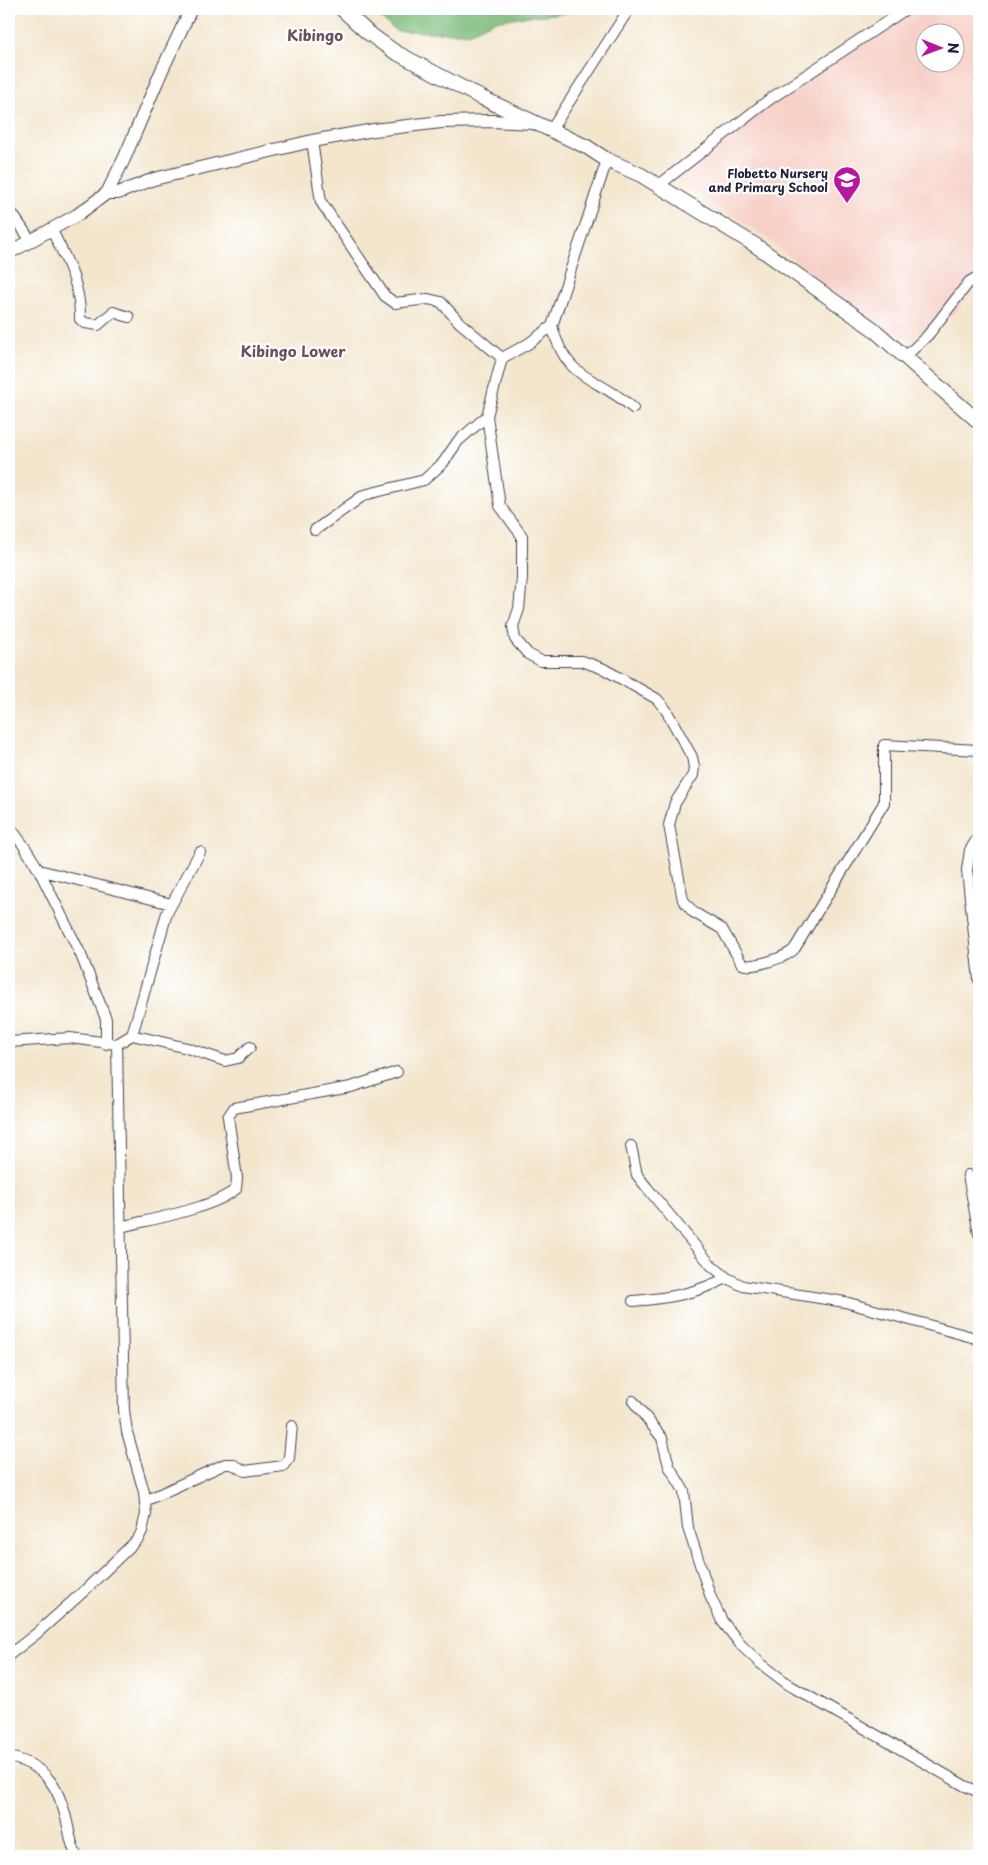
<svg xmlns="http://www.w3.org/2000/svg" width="988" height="1865" viewBox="0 0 988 1865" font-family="'Playpen Sans',sans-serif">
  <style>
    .built { fill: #f7d1c8; fill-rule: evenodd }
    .forest { fill: #7ebc7b; stroke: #506f5b }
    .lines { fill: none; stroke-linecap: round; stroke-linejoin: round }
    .minor-casing { stroke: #413f51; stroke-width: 12 }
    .tertiary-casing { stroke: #413f51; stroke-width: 14 }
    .secondary-casing { stroke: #413f51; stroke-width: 16 }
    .minor { stroke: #fff; stroke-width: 10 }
    .tertiary { stroke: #fff; stroke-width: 12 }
    .secondary { stroke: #fff; stroke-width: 14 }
    .labels { text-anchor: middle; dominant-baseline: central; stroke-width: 4.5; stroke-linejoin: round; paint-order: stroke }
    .poi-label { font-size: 12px; font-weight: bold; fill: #22223b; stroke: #fff; text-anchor: end }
    .quarter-label { font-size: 15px; font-weight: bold; fill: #68525e; stroke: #fff }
  </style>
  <rect width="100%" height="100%" fill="#fff"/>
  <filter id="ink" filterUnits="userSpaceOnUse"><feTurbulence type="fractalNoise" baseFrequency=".02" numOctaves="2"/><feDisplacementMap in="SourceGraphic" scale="10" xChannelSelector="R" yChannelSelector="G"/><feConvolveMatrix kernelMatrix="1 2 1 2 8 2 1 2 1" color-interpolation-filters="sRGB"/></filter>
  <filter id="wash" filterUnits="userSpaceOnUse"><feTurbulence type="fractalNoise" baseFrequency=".0096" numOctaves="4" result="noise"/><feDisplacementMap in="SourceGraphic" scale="20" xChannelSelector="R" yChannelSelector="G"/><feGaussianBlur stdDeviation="1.12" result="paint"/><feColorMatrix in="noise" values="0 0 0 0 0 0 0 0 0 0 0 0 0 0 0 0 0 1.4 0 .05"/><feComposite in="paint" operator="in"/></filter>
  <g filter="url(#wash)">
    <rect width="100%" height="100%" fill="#f3e6cd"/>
    <path class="built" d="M909,9h70v269l-23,34 -37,31 -45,-18 -112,-91 -95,-60zM926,32h30v30h-30z"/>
    <path class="forest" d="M370,9h198l-1,4 -47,4 -26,4 -25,12 -73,-2z"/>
  </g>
  <g filter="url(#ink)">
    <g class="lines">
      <g class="minor-casing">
        <path id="minor" d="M551,130l78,-121
          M312,141l9,61 64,94 10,7 33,-4 13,3 18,20 43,36
          M607,160l-55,166c15,57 44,49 81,82
          M659,185l111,-86 136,-90
          M9,209l22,32
          M51,229c15,29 30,56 29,90l5,4 13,2 15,-13 16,5
          M552,326l-24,18 -26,14 -15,58 13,90 22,30v42l-3,31 -6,17 2,13 13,15 13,7h41l22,8 53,30 9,11 26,47 2,10 -1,8 -18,28 -6,22 14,75 10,12 29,17 20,35c9,5 47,-7 53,-16l89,-145v-58l95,5
          M905,357l23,-22 41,-53 10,-6
          M315,530l49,-35 60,-15 19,-17 15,-22 29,-25
          M978,550l1,-1
          M9,826l15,20 15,24 42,85 25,64v25
          M979,836l-9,14 -3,20 12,110
          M39,870l132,34
          M132,1035l35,-122 33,-61
          M9,1042l61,-4 47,6 7,366 3,22 17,60 2,22 -4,17 -4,8 -54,52 -48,43 -27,21
          M117,1044l15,-9 55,13 38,13 13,-3 12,-11
          M631,1146l6,29 11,14 63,76 16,13 16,8 102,16 134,37
          M968,1175l11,59
          M121,1227c30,-8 91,-18 115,-38l1,-11 -9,-61 6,-9 117,-21 46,-15
          M633,1301c38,-3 60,-7 94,-23
          M633,1401l29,37 7,28 15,25 4,37 23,70 11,23 20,25 18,17 29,22 176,101 14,6
          M145,1501l80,-37h7l13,7 38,-5 6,-8 3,-32
          M9,1757c37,8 50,30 58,65 3,12 4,24 10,34"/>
      </g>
      <g class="tertiary-casing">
        <path id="tertiary" d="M107,193h11l36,-14 158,-38 62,-11 67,-8 51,-1 41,2
          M9,253l68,-38 30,-22 17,-34 38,-89 29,-61"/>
      </g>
      <g class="secondary-casing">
        <path id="secondary" d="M342,9l25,23 28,20 85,45 107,50 20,13 34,15 114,70 117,83 107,94"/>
      </g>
      <use href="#minor" class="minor"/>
      <use href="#tertiary" class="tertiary"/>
      <use href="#secondary" class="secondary"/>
    </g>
  </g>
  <defs>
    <g id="school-pin" transform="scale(1.4375)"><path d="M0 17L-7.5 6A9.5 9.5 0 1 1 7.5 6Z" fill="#b5179e" stroke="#fff"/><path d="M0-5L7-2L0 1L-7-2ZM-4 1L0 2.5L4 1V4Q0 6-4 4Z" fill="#fff"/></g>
  </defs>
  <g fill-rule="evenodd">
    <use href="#school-pin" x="847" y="180"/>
  </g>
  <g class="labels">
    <g class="poi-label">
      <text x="828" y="173">Flobetto Nursery<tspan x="828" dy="14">and Primary School</tspan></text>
    </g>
    <g class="quarter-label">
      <text x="315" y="34">Kibingo</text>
      <text x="293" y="350">Kibingo Lower</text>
    </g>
  </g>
  <rect width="988" height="1865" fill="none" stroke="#fff" stroke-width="30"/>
  <g transform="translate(940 48) rotate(91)"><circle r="24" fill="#ffffff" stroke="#a7a7b1"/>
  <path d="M0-4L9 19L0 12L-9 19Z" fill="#b5179e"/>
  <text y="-8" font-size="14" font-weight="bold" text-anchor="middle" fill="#22223b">N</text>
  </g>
</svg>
